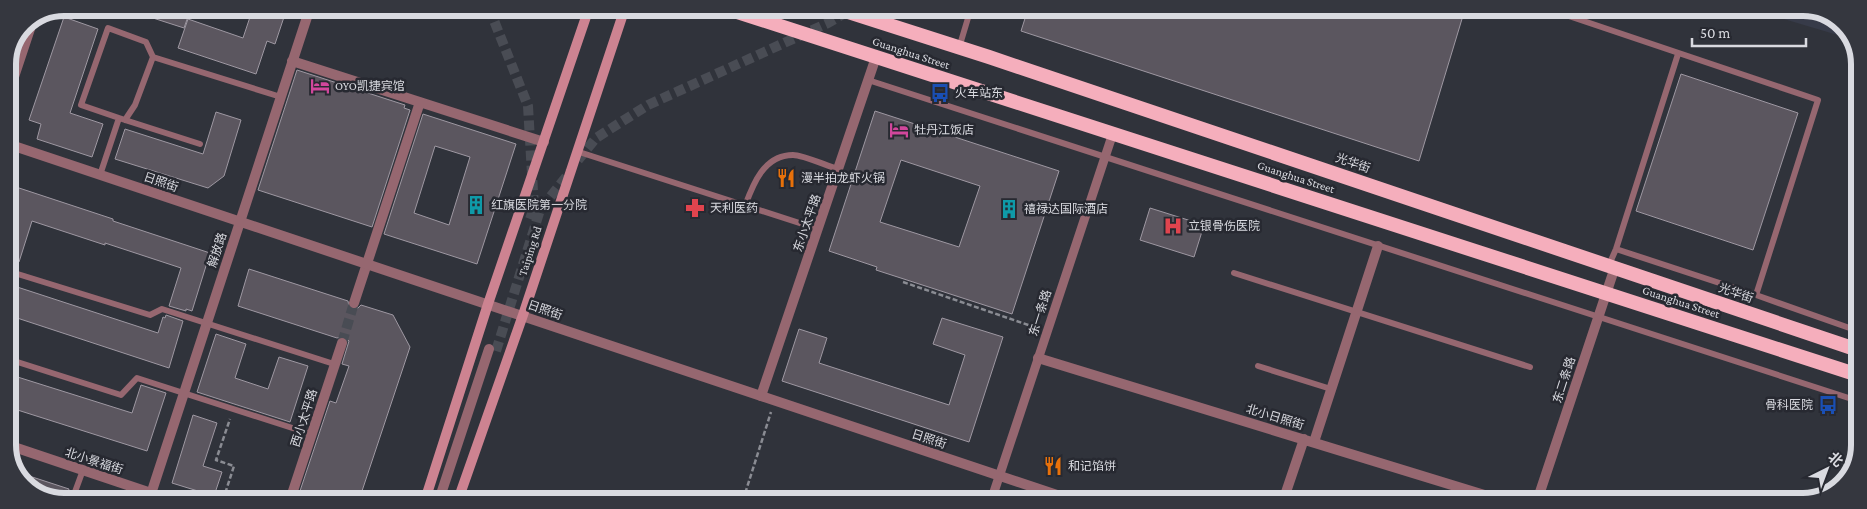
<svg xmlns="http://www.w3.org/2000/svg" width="1867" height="509" viewBox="0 0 1867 509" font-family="'Crimson Pro','Noto Sans SC',serif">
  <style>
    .built { fill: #373b49 }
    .building { fill: #5b565f; stroke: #9e98a2; fill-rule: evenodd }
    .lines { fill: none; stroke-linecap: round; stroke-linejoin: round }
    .minor-tunnel { stroke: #494c54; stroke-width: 10; stroke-dasharray: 10 5; stroke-linecap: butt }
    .tertiary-tunnel { stroke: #494c54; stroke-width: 10; stroke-dasharray: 10 5; stroke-linecap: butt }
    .path { stroke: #8a8c93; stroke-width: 2.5; stroke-dasharray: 5 2.5; stroke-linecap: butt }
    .service { stroke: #966770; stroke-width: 6 }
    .pedestrian { stroke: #966770; stroke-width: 9 }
    .minor { stroke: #966770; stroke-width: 10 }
    .tertiary { stroke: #966770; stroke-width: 10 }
    .secondary { stroke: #cd8391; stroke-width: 10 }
    .trunk { stroke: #f5aebc; stroke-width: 14 }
    .labels { text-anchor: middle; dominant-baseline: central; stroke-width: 5; stroke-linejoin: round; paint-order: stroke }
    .street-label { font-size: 12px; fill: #d9dae0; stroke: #272931 }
    .poi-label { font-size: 12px; fill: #d9dae0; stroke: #272931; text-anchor: start }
    .rim { fill: none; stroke: #d9dae0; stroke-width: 6 }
  </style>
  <rect width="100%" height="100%" fill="#30333b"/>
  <path class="built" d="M1750,9h67l29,18 5,12z"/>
  <path class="building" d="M129,8h62l-7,20 -56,-18z
    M253,8h34l-12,36 -8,-3 -11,33 -78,-26 10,-29 55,19z
    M1028,9h437l-46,152 -398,-130z
    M64,17l34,12 -28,84 33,11 -11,33 -55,-18 4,-15 -12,-4z
    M297,70l108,35 -1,3 6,2 -38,117 -114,-37z
    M1681,74l117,39 -45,137 -117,-39z
    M875,111l184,60 -47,143 -136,-44 1,-3 -48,-16zM901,160l79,26 -21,61 -79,-25z
    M216,112l25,8 -17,56 -16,12 -93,-29 10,-30 78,25z
    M423,114l93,30 -39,120 -93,-30zM435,146l35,11 -21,68 -35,-12z
    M13,186l100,33v2l97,32 -18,58 -6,-2v2l-17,-5 12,-38 -76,-25v2l-73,-24 -13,41 -11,-4v-54z
    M1150,208l54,17 -10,32 -54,-17z
    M249,269l99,32 1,6 3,3 6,-2 3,-3 32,10 17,32 -51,153h-62l33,-99 6,2 13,-37 -7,-2 7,-23 -5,-5 -7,2 -99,-32z
    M8,284l150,49 5,-16 2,1 1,-3 17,6 -14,47 -161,-53z
    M942,318l61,19 -34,105 -187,-61 17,-52 28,9 -8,25 130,42 16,-50 -32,-11z
    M216,334l30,10 -11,34 33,11 11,-32 29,9 -18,56 -93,-30z
    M8,374l124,39 9,-28 25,8 -19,58 -139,-44z
    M193,415l24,8 -14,43 19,6 -8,24 -42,-13z
    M17,472l52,17 -3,11h-16l-29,-18z"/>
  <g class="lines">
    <path class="minor-tunnel" d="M342,343l12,-40"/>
    <path class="tertiary-tunnel" d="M489,8l39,98 6,102 -4,11
      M578,160l18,-22 52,-33 180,-82 22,-13
      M496,351l44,-141 30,-38"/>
    <path class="path" d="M903,282l134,46
      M223,500l11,-34 -18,-6 14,-41
      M743,500l28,-88"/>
    <path class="service" d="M1548,9l270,91 -62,195
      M959,48l12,-40
      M153,57l128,40
      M868,80l990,321
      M125,120l10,-15 18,-48 -7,-15 -38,-14 -27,77 38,13 6,2 75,24
      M576,151l242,78
      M100,175l19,-57
      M745,206c8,-22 19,-51 48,-51 10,0 34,11 45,14
      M1616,249l140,46 102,36
      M1609,265l7,-16 62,-195
      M8,271l142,44 12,-6 172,55
      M1234,273l296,94
      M8,359l113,36 16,-17 174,56
      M1258,366l73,23
      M72,500l11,-30"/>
    <path class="pedestrian" d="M991,501l122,-368"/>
    <path class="minor" d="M292,61l252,81
      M354,303l66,-201
      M1038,358l466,143
      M761,396l115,-339
      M1314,442l64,-196
      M8,445l164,55
      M149,500l161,-492
      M290,500l52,-157
      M1283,501l21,-62"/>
    <path class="tertiary" d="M8,95l25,-75
      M8,144l1067,357
      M439,500l50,-151
      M1537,501l78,-234"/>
    <path class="secondary" d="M425,500l63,-196 101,-296
      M458,500l65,-185 102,-307"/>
    <path class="trunk" d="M725,8l1133,367
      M836,8l153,49 869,293"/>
  </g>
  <defs>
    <g id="hotel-bare" transform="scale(1.5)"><path d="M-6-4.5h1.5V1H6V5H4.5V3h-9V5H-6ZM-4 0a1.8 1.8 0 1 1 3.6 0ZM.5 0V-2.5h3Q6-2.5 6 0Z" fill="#d1479c" stroke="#272931" stroke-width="2.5" paint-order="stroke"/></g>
    <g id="bus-bare" transform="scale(1.5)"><path d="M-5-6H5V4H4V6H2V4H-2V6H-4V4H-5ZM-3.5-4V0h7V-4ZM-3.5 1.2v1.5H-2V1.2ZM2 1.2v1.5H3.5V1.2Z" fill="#1a4fb4" stroke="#272931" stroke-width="2.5" paint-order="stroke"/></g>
    <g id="restaurant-bare" transform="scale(1.5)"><path d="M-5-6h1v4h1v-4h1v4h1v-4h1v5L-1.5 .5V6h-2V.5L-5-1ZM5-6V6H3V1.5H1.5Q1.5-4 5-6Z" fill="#e8710a" stroke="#272931" stroke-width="2.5" paint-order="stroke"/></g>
    <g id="building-bare" transform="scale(1.5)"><path d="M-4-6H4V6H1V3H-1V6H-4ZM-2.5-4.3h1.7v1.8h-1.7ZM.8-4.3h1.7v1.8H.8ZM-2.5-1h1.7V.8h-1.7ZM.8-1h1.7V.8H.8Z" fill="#0f9aa8" stroke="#272931" stroke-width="2.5" paint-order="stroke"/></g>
    <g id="pharmacy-bare" transform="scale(1.5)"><path d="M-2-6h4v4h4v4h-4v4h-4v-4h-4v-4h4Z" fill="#e0444e" stroke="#272931" stroke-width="2.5" paint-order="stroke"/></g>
    <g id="hospital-bare" transform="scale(1.5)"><path d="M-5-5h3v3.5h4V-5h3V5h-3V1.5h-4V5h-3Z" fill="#e0444e" stroke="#272931" stroke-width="2.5" paint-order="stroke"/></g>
  </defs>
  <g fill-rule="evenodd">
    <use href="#hotel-bare" x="320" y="86"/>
    <use href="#bus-bare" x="940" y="93"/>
    <use href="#hotel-bare" x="899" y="130"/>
    <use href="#restaurant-bare" x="786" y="178"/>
    <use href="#building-bare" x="476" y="205"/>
    <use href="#pharmacy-bare" x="695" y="208"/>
    <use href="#building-bare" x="1009" y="209"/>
    <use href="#hospital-bare" x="1173" y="226"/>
    <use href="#bus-bare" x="1828" y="405"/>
    <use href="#restaurant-bare" x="1053" y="466"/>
  </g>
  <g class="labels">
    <g class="street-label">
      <text transform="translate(911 53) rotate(18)">Guanghua Street</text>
      <text transform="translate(1353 163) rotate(19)">光华街</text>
      <text transform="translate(1296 177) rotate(18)">Guanghua Street</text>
      <text transform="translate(161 182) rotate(19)">日照街</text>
      <text transform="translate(807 223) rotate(-71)">东小太平路</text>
      <text transform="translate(217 250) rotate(-72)">解放路</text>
      <text transform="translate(530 251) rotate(-72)">Taiping Rd</text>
      <text transform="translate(1736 293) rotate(19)">光华街</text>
      <text transform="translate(1681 302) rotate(18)">Guanghua Street</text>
      <text transform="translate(545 310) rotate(19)">日照街</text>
      <text transform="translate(1040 313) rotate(-72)">东一条路</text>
      <text transform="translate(1564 380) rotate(-72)">东二条路</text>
      <text transform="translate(1275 417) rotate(17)">北小日照街</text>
      <text transform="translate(304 418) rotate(-72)">西小太平路</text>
      <text transform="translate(929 439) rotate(18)">日照街</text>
      <text transform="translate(94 461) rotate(18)">北小景福街</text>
    </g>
    <g class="poi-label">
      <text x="335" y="86">OYO凯捷宾馆</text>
      <text x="955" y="93">火车站东</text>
      <text x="914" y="130">牡丹江饭店</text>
      <text x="801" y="178">漫半拍龙虾火锅</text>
      <text x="491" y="205">红旗医院第一分院</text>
      <text x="710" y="208">天利医药</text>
      <text x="1024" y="209">禧禄达国际酒店</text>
      <text x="1188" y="226">立银骨伤医院</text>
      <text x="1813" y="405" text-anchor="end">骨科医院</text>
      <text x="1068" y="466">和记馅饼</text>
    </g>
  </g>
  <path d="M0 0H1867V509H0ZM64 16H1803A48 48 0 0 1 1851 64V445A48 48 0 0 1 1803 493H64A48 48 0 0 1 16 445V64A48 48 0 0 1 64 16Z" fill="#35373f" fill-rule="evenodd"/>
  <path class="rim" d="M64 16H1803A48 48 0 0 1 1851 64V445A48 48 0 0 1 1803 493H64A48 48 0 0 1 16 445V64A48 48 0 0 1 64 16Z"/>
  <g transform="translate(1827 469) rotate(42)" stroke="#272931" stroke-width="4" paint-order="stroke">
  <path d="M0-4L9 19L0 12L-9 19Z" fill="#d9dae0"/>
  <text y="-8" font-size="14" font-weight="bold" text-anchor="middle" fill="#d9dae0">北</text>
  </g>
  <path d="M1692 38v8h114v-8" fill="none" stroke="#d9dae0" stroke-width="2.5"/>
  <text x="1700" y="38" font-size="15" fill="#d9dae0" stroke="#272931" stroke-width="4" paint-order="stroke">50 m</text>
</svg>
